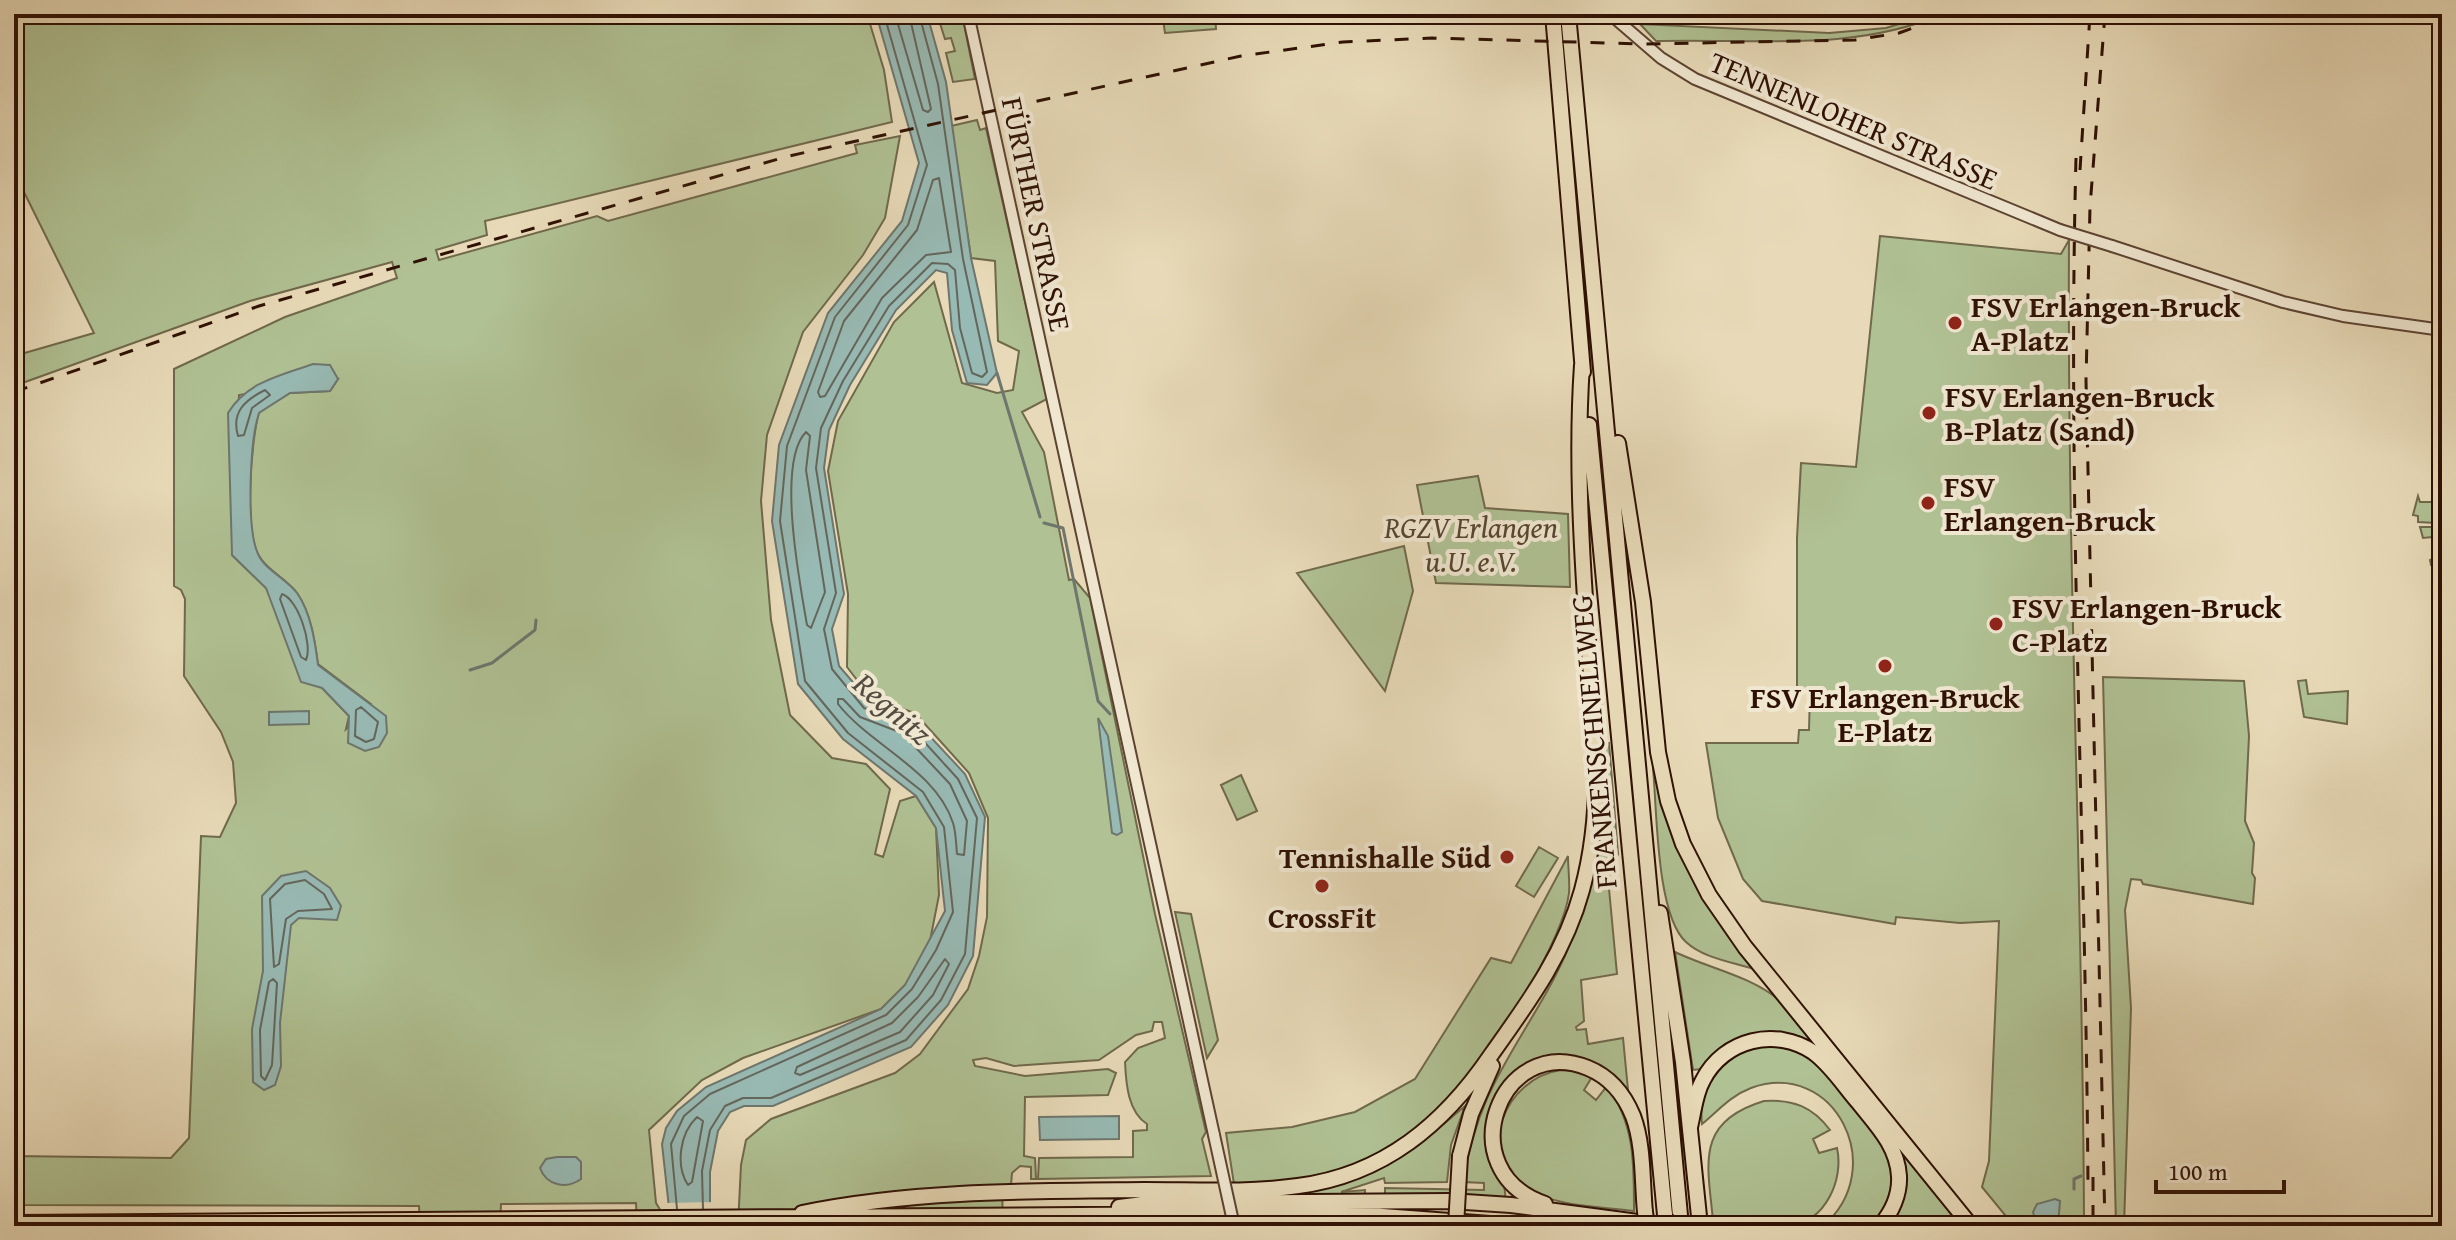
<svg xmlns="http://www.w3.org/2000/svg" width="2456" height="1240" viewBox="0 0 2456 1240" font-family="'Gentium Book Plus',serif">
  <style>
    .green { fill: #b0c193; stroke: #70694c; stroke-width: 2; fill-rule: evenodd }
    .water { fill: #98bab4; stroke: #6e766e; stroke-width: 2 }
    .pier { fill: #e8dab8 }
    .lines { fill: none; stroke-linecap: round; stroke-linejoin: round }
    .shore { stroke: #64665c; stroke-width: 2 }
    .stream { stroke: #6e766e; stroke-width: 3 }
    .minor-casing { stroke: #5d4331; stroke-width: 14 }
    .highway-casing { stroke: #2f1104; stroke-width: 18 }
    .minor { stroke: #f0e7d1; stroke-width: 10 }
    .highway { stroke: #e8dab8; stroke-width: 14 }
    .rail { stroke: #2f1104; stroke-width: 3; stroke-dasharray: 14 14; stroke-linecap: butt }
    .minor-bridge-casing { stroke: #5d4331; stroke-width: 14; stroke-linecap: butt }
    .highway-bridge-casing { stroke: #2f1104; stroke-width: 18; stroke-linecap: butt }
    .minor-bridge { stroke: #f0e7d1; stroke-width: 10 }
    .highway-bridge { stroke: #e8dab8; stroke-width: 14 }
    .poi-dot { fill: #8f2418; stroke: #f0e7d1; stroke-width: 3 }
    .labels { text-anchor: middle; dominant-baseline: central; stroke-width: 8; stroke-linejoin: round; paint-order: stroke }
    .street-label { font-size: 30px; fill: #2f1104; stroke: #f0e7d1 }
    .poi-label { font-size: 30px; font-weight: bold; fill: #2f1104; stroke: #f0e7d1; text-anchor: start }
    .park-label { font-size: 30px; font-style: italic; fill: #56462f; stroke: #f0e7d1 }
    .water-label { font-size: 32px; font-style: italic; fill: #544c42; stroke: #f0e7d1 }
  </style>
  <rect width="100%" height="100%" fill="#e8dab8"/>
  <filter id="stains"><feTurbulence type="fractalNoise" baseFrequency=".0025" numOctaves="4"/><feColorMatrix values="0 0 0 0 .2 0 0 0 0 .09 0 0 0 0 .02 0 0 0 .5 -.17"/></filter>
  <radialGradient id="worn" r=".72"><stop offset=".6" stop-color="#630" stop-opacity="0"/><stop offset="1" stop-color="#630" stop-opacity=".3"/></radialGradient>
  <path class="green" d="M14,14h853l17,56 8,52 -407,99 2,14 -51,15 3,10 158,-44 11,5 249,-68 -2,-8 45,-9 -15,82 -22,37 -60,77 -36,103 -6,66 10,119 19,95 42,43 34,6 24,25 -15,65 8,3 17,-56 16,-5 20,32 3,67 -10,51 -24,39 -24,24 -138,49 -41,22 -53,50 7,73 14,23h-33l-1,-23 -135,1 -1,22h-80l-1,-20 -405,-1v-49l157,2 18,-20 12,-302 19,1 16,-34 -3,-41 -12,-30 -37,-56 1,-77 -4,-9 -7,-4v-217l111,-52 112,-39 -5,-16 -142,39 -236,85v-30l80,-23 -75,-151 -5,4zM338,379l-8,12 -40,2 -31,19c-8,28 -16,125 2,147 10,13 26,21 36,34 14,20 18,49 21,71l53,40 -25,25 3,-13 -27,-28 -56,-100 -34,-33 7,-160z
    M937,14h25l13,65 -22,3 -7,-29 9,-2 -4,-13 -6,1z
    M1086,14h129l1,15 -51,4 -2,-14 -47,5 -7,-8 -23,3z
    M1931,14h11c-89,39 -192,24 -286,27l-16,-17 189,9 57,-5z
    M977,120l3,10 6,-2 61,271 -25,13 22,40 25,128 5,-1 16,19 65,316 51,218 -4,7 9,37 -173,3 1,-21 94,-1v-26l14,-1v-6c-19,-12 -21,-40 -22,-62l13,-14 27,-10 -3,-16h-8l-2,9 -16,4 -37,25 -85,6 -28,-8 -13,2 2,6 50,10 83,-7 8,4 -8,22 -83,2 -1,59 11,2 1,21h-5v-12l-11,-1 -8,7 -1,12h-9l1,41h-265l3,-61 5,-25 25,-21 124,-46 25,-19 48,-65 11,-33 8,-39 1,-99 -19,-45 -54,-60 -44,-15 -24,-31 1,-73 -20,-123 10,-50 56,-99 40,-40 28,101 35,10 16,-3 6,-39 -21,-10 -3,-80 -24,-3 -20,-132z
    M1880,236l181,18 8,-14c-2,329 14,657 15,986h-70l-32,-39 7,-26 10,-240 -39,2 -64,-6 -1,7 -133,-23 -19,-22 -25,-61 -12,-75h92l1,-13h10l1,-38 -13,-1v-153l4,-75 55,4z
    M1478,476l7,32 83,6 2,73 -134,-4 -19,-98z
    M2418,496l2,6h13v-5h6l-3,26 -18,-1v-6l-5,-1z
    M2420,527h22v37l-11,1 -1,-5 7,-3 -5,-20 -9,1z
    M1404,546l9,45 -28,100 -88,-118z
    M2103,677l141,4 5,55 -4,85 9,22 -2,30 3,5 -2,26 -110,-20 -2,-4 -10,-1 -6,31 6,98 -7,218h-8z
    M2306,680l2,14 40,-3 -1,33 -43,-7 -6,-36z
    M1604,743h5l9,111 -10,24 9,96 -36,6 3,41 -8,6 1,3 9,-1 2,15 35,-6 5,52 -21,-20 -27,-10c-52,17 -112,24 -90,98 4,14 17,25 15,39l-120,-1v-8l99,2v-7l-21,-1c14,-84 42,-117 82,-187 44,-77 62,-164 59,-252z
    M1653,768c21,77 51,139 101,201 -22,-7 -51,-11 -68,-27 -30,-27 -29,-133 -33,-174z
    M1241,775l16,36 -20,9 -16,-35z
    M1539,847l19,11 -24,39 -18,-11z
    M1568,856c0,12 2,25 1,37 -6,49 -81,167 -115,205 -26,29 -64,55 -100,69 -38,15 -80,15 -120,17l-8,-51 66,-6 63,-15 60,-33 76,-121 20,5z
    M1175,912l16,2 27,126 -11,18z
    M1675,952c33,16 76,24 104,48 16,14 28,34 41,50l-31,-15 -81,26 -7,8 -8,1z
    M1768,1046c15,1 29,4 41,13 24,17 74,76 81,104 6,23 -2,46 -18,63h-49c67,-57 12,-168 -72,-138 -21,8 -33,23 -49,36 -5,-41 26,-74 66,-78z
    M1561,1070l16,1 15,6 -8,13 12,10 11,-14c28,38 27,79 27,125 -35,-5 -76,-3 -107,-23 -54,-35 -22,-110 34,-118z
    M1764,1101c29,-2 49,6 66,29l-17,9 6,14 18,-5c7,31 -11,73 -47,78 -18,3 -39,0 -57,0l-3,-4 -17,-1c-5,-56 -19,-99 51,-120z
    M1465,1106l-14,39 -4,37 -62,1 -1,-5 -43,14 24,-2v6h-114l103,-17 65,-34z
    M1898,1146l66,80h-76z"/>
  <path class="water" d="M876,14h51l19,68 25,176 26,115 -10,12 -20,-2 -15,-53 -5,-57 -11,-3 -40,40 -46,75 -21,45 -5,38 20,126 -12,35 7,37 30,35 43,16 53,57 20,43 -12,139 -25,49 -37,42 -138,59h-29l-14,6 -12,19 -8,41v54h-39l-9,-82 4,-16 11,-17 29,-24 175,-78 24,-24 40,-74 -9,-83 -20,-32 -73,-57 -45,-55 -26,-163 7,-76 49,-132 74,-92 17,-58z
    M313,364l17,1 8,14 -8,12 -40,2 -31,20c-9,27 -13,115 -1,141 7,16 29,25 39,39 14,20 18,49 21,72l68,51 1,17 -8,14 -14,4 -17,-8 1,-27 -27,-28 -21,-6 -35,-94 -34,-33 -4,-142c19,-31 51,-37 85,-49z
    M309,711v13l-40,1v-13z
    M1098,718l10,18 14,96 -5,3 -5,-2z
    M306,871l24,17 11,18 -4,14 -38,-2 -8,7 -11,98 1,43 -6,19 -11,5 -11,-8 -1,-53 11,-58 -1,-75 19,-20z
    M1119,1116v23l-79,1 -1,-23z
    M557,1157h19l5,5v17c-15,11 -35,6 -41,-11l6,-9z
    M2055,1199l5,2 -2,25h-21l-4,-14 4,-8z"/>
  <path class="pier" d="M715,1202l-1,24h-47l-3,-23z"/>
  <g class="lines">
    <path class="shore" d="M895,14l28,96 5,2 3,-3 -22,-95
      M939,178l12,74 -25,3 -44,43 -57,98 -5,1 -2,-5 26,-71 73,-91 16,-50z
      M265,390l5,5 -18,13 -8,27 -6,1c-7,-24 7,-36 27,-46z
      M806,432l4,4 -4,34 19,122 -14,36 -4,-3c-7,-41 -31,-163 -1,-193z
      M282,594c16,5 31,51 24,66l-5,-3 -21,-58z
      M838,699h5l17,18 42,16 48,51 17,37 -3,34 -7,-1c-1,-10 -1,-22 -4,-31 -17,-53 -82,-77 -115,-119z
      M361,707l17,15 -4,17 -8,3 -11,-6 1,-26z
      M305,880l19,14 8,15 -34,2 -12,8 -7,45 -5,3 -4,-68 15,-15z
      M945,959l4,5 -16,31 -33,37 -100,43 -5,-2 2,-6 95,-44 26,-26z
      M273,979l4,4 -5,82 -7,15 -4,-4 -1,-46 9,-48z
      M697,1117l6,4 -11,61 -4,3c-13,-20 -8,-52 9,-68z
      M677,1209l-6,-65 13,-28 26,-22 176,-79 26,-26 24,-39 17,-38 -9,-85 -21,-35 -75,-59 -43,-52 -25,-160 7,-75 48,-129 73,-92 19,-60 -43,-151
      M703,1209l-1,-38 8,-41 15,-24 18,-8h28l135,-58 35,-40 24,-46 12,-136 -19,-39 -50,-55 -44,-16 -32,-39 -8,-40 12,-36 -20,-125 5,-40 22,-47 46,-75 43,-43 16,1 7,6 5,58 12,45 10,4 5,-5 -24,-113 -25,-175 -19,-70"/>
    <path class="stream" d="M997,373l43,144
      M1044,523l19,5 35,173 12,13
      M470,670l22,-7 43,-33 1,-10
      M2074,1189v-10l7,-3"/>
    <g class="minor-casing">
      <path id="minor" d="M968,14l246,1121
        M1610,14l51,44 34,21 365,151
        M2112,246l171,56 60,14 99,14"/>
    </g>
    <g class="highway-casing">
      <path id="highway" d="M1553,14l30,358
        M1568,14l113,1212
        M1589,425l76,790
        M1618,443l25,159 15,150 10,49 15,43 26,51 36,52 226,279
        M1660,913l23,149 17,164
        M1690,1127c4,-16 5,-33 13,-47 21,-41 73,-53 110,-28 18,13 31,34 45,50 18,23 39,43 41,74 1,18 -7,36 -19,50
        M1460,1156l11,-42 21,-48
        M1545,1204c-97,-33 -45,-172 43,-136 22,9 36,26 45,48 11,29 9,66 12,96
        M1119,1207l33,-4 298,-2 61,4 157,21
        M802,1213c112,-23 230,-22 343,-23 51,0 103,3 153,-4 86,-11 146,-62 193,-131 37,-52 74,-102 91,-165 24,-88 12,-173 5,-262 -6,-86 -11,-176 -5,-263
        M14,1223l1192,-9 163,1 148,11"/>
    </g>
    <use href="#minor" class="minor"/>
    <use href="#highway" class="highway"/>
    <path class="rail" d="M2105,14l-15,193 -4,174 19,845
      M2076,158c-9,344 10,688 12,1032
      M2080,170l10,-156
      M14,392l245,-86 530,-150 452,-100 102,-14 89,-4 211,6 212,-4 44,-7 53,-19
      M2093,1177v49"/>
    <g class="minor-bridge-casing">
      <path id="minor-bridge" d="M2060,230l52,16
        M1214,1135l20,91"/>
    </g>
    <g class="highway-bridge-casing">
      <path id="highway-bridge" d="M1645,1212l2,14
        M1665,1215l1,11
        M1456,1226l4,-70"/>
    </g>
    <use href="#minor-bridge" class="minor-bridge"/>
    <use href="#highway-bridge" class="highway-bridge"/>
  </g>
  <g class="poi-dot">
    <circle cx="1955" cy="323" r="8"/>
    <circle cx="1929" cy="413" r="8"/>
    <circle cx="1928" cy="503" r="8"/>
    <circle cx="1996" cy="624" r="8"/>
    <circle cx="1885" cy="666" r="8"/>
    <circle cx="1507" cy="857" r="8"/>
    <circle cx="1322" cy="886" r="8"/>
  </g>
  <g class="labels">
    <g class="street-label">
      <text transform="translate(1854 120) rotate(23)">TENNENLOHER STRASSE</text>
      <text transform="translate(1037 214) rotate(78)">FÜRTHER STRASSE</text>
      <text transform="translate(1593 742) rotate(-95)">FRANKENSCHNELLWEG</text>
    </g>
    <g class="poi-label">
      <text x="1971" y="306">FSV Erlangen-Bruck<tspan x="1971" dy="34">A-Platz</tspan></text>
      <text x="1945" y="396">FSV Erlangen-Bruck<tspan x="1945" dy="34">B-Platz (Sand)</tspan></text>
      <text x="1944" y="486">FSV<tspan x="1944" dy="34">Erlangen-Bruck</tspan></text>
      <text x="2012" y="607">FSV Erlangen-Bruck<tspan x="2012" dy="34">C-Platz</tspan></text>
      <text x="1885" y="697" text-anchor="middle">FSV Erlangen-Bruck<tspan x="1885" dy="34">E-Platz</tspan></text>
      <text x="1491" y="857" text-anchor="end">Tennishalle Süd</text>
      <text x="1322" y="917" text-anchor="middle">CrossFit</text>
    </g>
    <g class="park-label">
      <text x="1471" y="527">RGZV Erlangen<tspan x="1471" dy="34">u.U. e.V.</tspan></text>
    </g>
    <g class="water-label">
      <text transform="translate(893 708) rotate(41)">Regnitz</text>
    </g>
  </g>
  <rect width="2456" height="1240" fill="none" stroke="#e8dab8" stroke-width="48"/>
  <rect x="16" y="16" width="2424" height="1208" fill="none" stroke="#2f1104" stroke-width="4"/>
  <rect x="24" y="24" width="2408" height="1192" fill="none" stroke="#2f1104" stroke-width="2"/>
  <path d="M2156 1180v12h128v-12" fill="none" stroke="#2f1104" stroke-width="4"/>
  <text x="2168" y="1180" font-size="24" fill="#2f1104" stroke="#f0e7d1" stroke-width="6" paint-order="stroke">100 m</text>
  <rect width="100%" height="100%" filter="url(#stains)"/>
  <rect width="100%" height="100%" fill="url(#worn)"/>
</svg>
